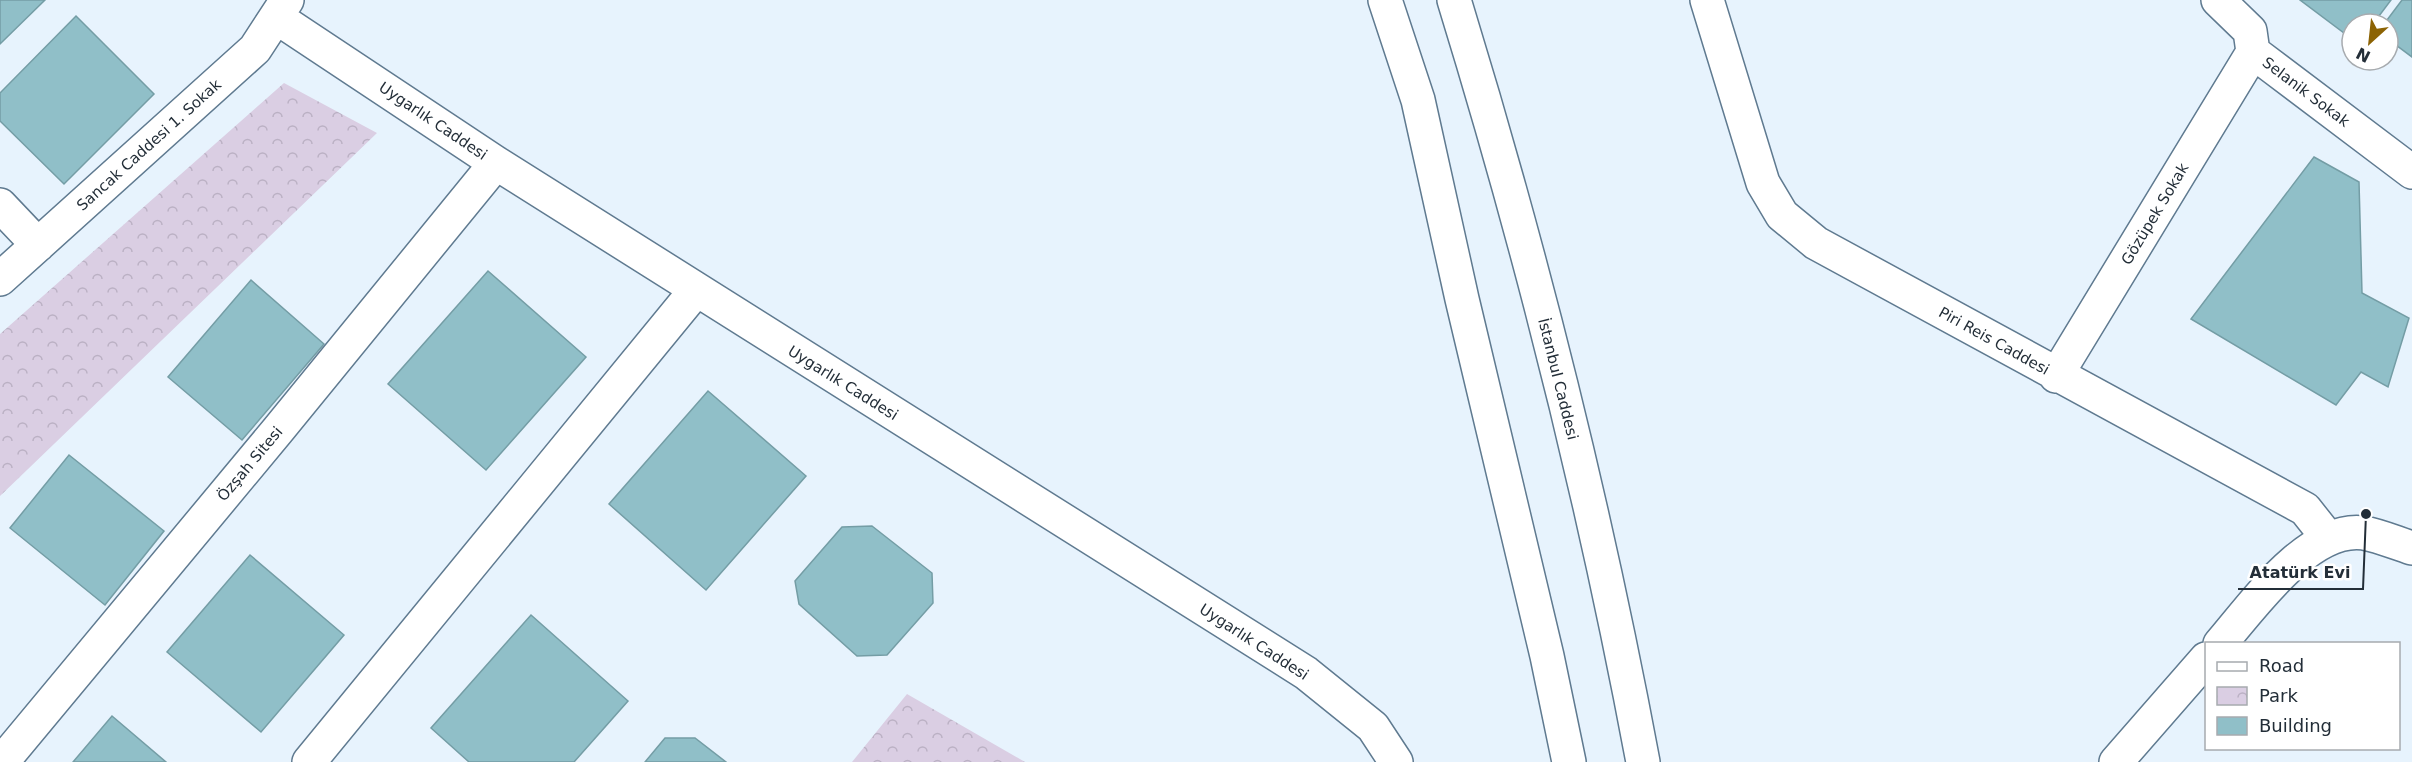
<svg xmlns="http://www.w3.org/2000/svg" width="2412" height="762" viewBox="0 0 2412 762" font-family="'DejaVu Sans',sans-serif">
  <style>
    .park { fill: url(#park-crowns) }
    .building { fill: #90bfc8; stroke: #749da5; stroke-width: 1.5 }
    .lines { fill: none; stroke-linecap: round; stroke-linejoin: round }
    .minor-casing { stroke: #5f7a90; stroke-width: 36 }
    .major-casing { stroke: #5f7a90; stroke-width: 36 }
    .highway-casing { stroke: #5f7a90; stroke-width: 36 }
    .minor { stroke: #fff; stroke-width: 33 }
    .major { stroke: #fff; stroke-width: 33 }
    .highway { stroke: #fff; stroke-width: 33 }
    .labels { text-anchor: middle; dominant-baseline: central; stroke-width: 5; stroke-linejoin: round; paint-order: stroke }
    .street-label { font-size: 15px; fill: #232e38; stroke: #fff }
    .leader { fill: none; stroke: #232e38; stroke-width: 2 }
    .callout-dot { fill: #232e38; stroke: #fff; stroke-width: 2 }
    .callout-label { font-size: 16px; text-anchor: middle; font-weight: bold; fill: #232e38; stroke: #fff; stroke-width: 5; stroke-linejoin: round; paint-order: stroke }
  </style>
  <defs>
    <pattern id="park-crowns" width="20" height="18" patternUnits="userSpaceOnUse" patternTransform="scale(1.5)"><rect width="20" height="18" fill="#dacee3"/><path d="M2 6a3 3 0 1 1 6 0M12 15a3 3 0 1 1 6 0" fill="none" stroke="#bbb1c4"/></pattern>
  </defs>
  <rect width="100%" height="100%" fill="#e7f3fd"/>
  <path class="park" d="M284,83l93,50 -377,363v-162z
    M907,694l118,68h-173z"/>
  <path class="building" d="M0,0h45l-45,44z
    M2300,0h91l-18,24h-21v15z
    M2402,0h10v57l-24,-18v-15h-4z
    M76,16l78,78 -90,90 -64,-63v-28z
    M2314,157l45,25 3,111 47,25 -21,69 -27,-15 -25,33 -145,-86z
    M488,271l98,86 -100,113 -98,-86z
    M251,280l73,64 -82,96 -74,-63z
    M708,391l98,85 -100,114 -97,-86z
    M69,455l95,76 -59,74 -95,-77z
    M872,526l60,47 1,30 -46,52 -30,1 -58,-52 -4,-23 47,-54z
    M250,555l94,80 -83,97 -94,-80z
    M531,615l97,86 -54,61h-105l-38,-34z
    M112,716l54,46h-93z
    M665,738h30l31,24h-81z"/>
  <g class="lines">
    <g class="minor-casing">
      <path id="minor" d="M276,17l220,146 810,510 67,54 23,35
        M0,205l38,40
        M0,279l255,-230 32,-49
        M2,762l276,-332 218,-267
        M309,762l387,-472"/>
    </g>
    <g class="major-casing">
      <path id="major" d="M1707,0l56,183 19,32 34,28 489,266 23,29
        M2218,0l32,31 3,21 159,120
        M2056,376l197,-324
        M2220,644c32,-37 89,-119 144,-111 16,3 32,10 48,15
        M2116,762l90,-103"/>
    </g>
    <g class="highway-casing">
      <path id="highway" d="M1385,0l33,100 44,199 85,357 22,106
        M1454,0c77,250 141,505 189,762"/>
    </g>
    <use href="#minor" class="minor"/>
    <use href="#major" class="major"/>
    <use href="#highway" class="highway"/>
  </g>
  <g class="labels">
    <g class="street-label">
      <text transform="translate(2306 92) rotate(37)">Selanik Sokak</text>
      <text transform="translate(433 121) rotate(34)">Uygarlık Caddesi</text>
      <text transform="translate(149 145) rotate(-42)">Sancak Caddesi 1. Sokak</text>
      <text transform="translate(2155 214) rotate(-59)">Gözüpek Sokak</text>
      <text transform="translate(1994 341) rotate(29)">Piri Reis Caddesi</text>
      <text transform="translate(1558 379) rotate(76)">İstanbul Caddesi</text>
      <text transform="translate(843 383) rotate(32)">Uygarlık Caddesi</text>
      <text transform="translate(250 464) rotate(-50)">Özşah Sitesi</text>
      <text transform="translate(1254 642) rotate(33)">Uygarlık Caddesi</text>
    </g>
  </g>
  <path class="leader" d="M2366 514L2363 589H2238"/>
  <circle class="callout-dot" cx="2366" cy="514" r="6"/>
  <g class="callout-label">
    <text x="2300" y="578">Atatürk Evi</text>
  </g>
  <rect x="2205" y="642" width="195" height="108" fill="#ffffff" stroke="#a7abaf" stroke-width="1.5"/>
  <rect x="2217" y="662" width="30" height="9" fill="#ffffff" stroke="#a7abaf" stroke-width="1.5"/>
  <text x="2259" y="672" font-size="18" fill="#232e38">Road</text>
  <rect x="2217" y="687" width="30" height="18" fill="url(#park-crowns)" stroke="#a7abaf" stroke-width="1.5"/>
  <text x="2259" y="702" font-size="18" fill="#232e38">Park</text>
  <rect x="2217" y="717" width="30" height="18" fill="#90bfc8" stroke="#a7abaf" stroke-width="1.5"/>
  <text x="2259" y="732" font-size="18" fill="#232e38">Building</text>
  <g transform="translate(2370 42) rotate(207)"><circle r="28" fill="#ffffff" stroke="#a7abaf" stroke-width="1.5"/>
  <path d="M0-4.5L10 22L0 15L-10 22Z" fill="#8c6304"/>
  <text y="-9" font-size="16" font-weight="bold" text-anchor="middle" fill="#232e38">N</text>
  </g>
</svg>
